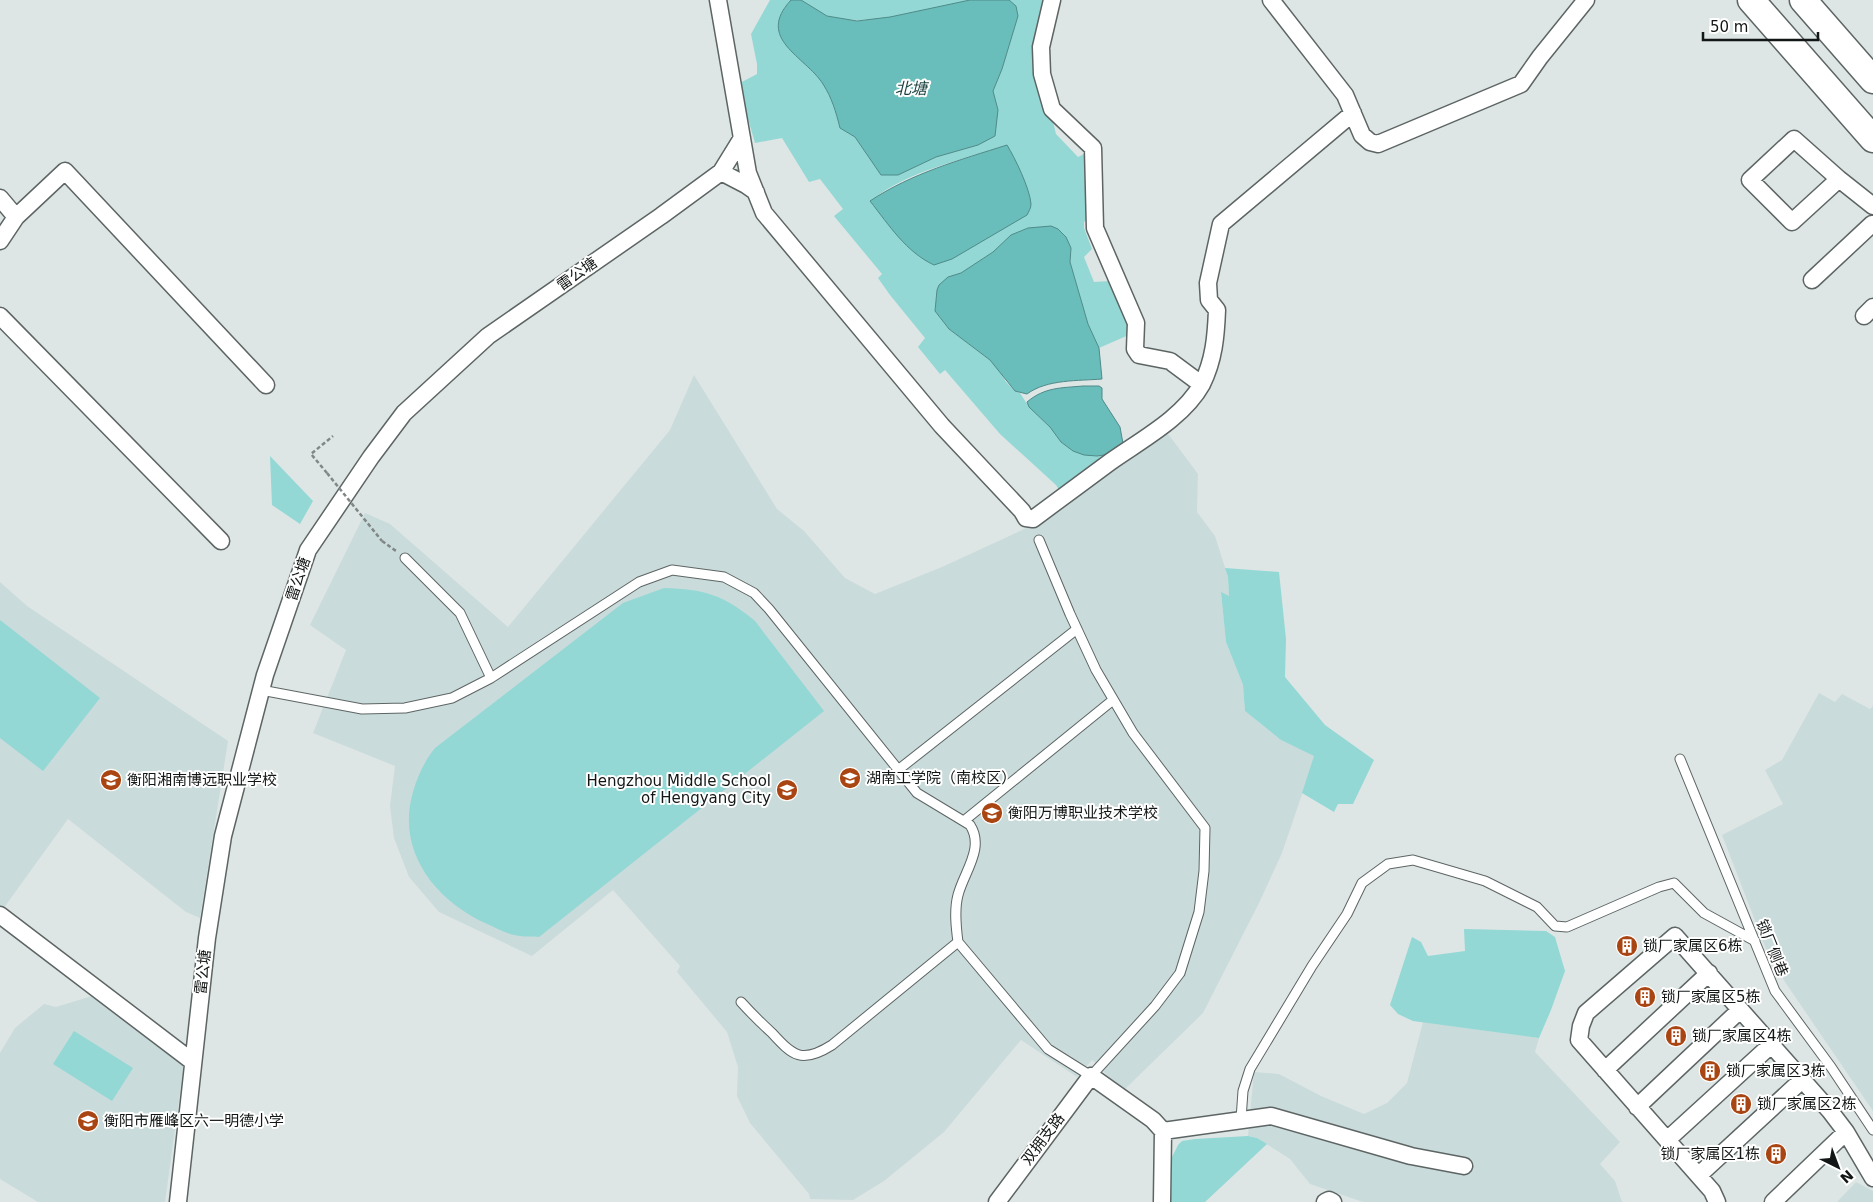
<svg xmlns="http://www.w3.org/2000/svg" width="1873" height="1202" viewBox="0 0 1873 1202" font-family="'DejaVu Sans','Noto Sans SC',sans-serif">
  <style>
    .built { fill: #c9dbda }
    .green { fill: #93d8d5; fill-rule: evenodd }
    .water { fill: #69bdba; stroke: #4f8b89 }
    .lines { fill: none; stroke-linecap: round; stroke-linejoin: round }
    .service-casing { stroke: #5d6564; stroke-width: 11 }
    .minor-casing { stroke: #5d6564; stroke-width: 19 }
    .primary-casing { stroke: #5d6564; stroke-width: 29 }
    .path { stroke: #808786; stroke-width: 2.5; stroke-dasharray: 4 2.5; stroke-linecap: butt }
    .service { stroke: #fff; stroke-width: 9 }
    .minor { stroke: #fff; stroke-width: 16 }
    .primary { stroke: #fff; stroke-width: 26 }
    .path-bridge { stroke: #808786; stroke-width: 2.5; stroke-dasharray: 4 2.5; stroke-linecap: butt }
    .labels { text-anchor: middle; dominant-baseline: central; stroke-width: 4; stroke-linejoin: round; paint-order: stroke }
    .street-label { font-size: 15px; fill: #131616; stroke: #fff }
    .poi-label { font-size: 15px; fill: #131616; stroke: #fff; text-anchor: start }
    .water-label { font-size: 16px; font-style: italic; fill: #173f3e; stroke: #fff }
  </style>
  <rect width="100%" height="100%" fill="#dde6e5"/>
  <path class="built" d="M694,375l83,134 27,22 41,47 30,16 67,-27 91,-42 130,-94 6,4 29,39 -1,38 18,24 13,41 1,19 -8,-3 5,49 17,43 2,26 36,29 34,16 -33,97 -23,50 -56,110 -80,78 -31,-31 -15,17 -56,-37 -77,92 -60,49 -31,19 -43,-1 -1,-5 -59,-71 -13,-27 1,-29 -11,-35 -50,-60 3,-6 -67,-76 -81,66 -93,-44 -30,-35 -15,-39 -4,-32 5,-40 -82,-33 33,-83 -36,-25 55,-112 25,11 118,103 162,-197z
    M0,582l27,24 201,135 -28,177 -14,-6 -118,-93 -65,90 -3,-2z
    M1819,693l16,9 7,-8 28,15 3,-3v405l-88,-129 -19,-33 -44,-114 61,-31 -18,-34 17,-10z
    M92,996l92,68 -19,138h-127l-38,-23v-126l15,-25 29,-24 12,3z
    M1423,1022l116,16 -4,14 85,90 -20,22 15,17 7,21h-259l-53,-18 -20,-25 -33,-21 -9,-2 6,-64 25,2 42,22 43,18 23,-11 20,-20z
    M1856,1182l17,9v11h-36z"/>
  <path class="green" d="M770,0h21l-7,8 -2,31c12,15 29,28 41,44 9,13 13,29 17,45l15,9 26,38h17l38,-18 42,-12 20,-35 -5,-19 9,-22 16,-53 -2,-10 -7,-6h38l2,106 7,28 22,23 8,-4 1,67 -3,2v6l8,21 -8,8 10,25 15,-1 22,53 -32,14 -11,-24 -18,-62 1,-14 -43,-20 -17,7 -18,17 -32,21 -13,5 -11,12 -2,21 14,18 41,31 8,8 8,14 9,9 5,2 9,14 21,20 11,15 12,9 24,5 21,-3 -57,40 -5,-8 -56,-51 -55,-64 -5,4 -22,-27 7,-9 -35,-43 -12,-17 4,-4 -48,-58 9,-7 -23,-30 -11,3 -27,-44 -27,5 -17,-59 19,-10v-10l-6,-30zM1007,145l7,13 16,39 -159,4c35,-30 92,-41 136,-56z
    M801,0h169c-39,10 -105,28 -142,16 -9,-2 -19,-11 -27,-16z
    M270,456l43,45 -13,23 -28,-19z
    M1225,568l54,4 7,67 -1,38 40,48 49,35 -21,44h-15l-4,8 -32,-19 12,-37 -33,-16 -36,-29 -2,-26 -17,-43 -5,-50 8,4 -1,-19z
    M664,588c40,1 60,7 91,33l69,90 -285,226c-6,-1 -13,0 -19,-1 -12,-1 -24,-8 -35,-13 -51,-24 -89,-73 -72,-131 5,-17 11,-30 22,-44l188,-145z
    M0,620l100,78 -57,73 -43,-33z
    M1464,929l82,2 9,6 10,34 -14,39 -12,28 -126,-17 -15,-7 -8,-9 22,-68 9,5 7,14 37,-5z
    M74,1031l59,37 -21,33 -59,-37z
    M1248,1136l9,2 10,6 -62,58h-34l1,-45 6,-12 4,-4 13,-2z"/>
  <path class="water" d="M791,0h10l26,16 30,5 33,-4 80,-17h39l7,6 2,10 -16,53 -9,22 5,19 -3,26 -17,9 -42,12 -38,18h-17l-26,-38 -15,-9c-4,-16 -8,-30 -17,-44 -18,-28 -68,-45 -32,-84z
    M1007,145c8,13 23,44 24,59 0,4 -2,7 -4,11l-75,44 -18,6c-28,-13 -45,-40 -64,-64 42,-28 90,-41 137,-56z
    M1051,226l7,3 8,8 5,11 -1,14 18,62 11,24 3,31c-23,2 -55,0 -75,15l-12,-3 -25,-31 -41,-31 -14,-18 2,-21 2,-5 9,-8 13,-4 32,-21 18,-17 17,-7z
    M1083,386h16l3,2v11l18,28 4,22 -6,4 -21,3 -13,-1 -11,-4 -12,-9 -11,-15 -21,-20 -2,-5c18,-15 34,-14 56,-16z"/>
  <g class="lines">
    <g class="service-casing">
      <path id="service" d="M405,558l55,55 31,65
        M261,690l101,19 43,-1 47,-10 39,-20 148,-96 33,-12 52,7 30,16 15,16 148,184 53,32c15,23 -6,47 -12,70 -4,15 -2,32 0,47l90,107 43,27 64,-70 25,-33 19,-61 5,-41 1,-43 -72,-95 -37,-63 -26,-56 -31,-74
        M1680,759l95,232 56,76 42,63
        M898,770l179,-141
        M965,820l148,-120
        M741,1002c10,11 20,21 31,31 21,23 30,31 60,12l126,-103
        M1241,1119l2,-28 7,-22 62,-103 35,-52 15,-31 26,-19 25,-4 72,21 52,26 18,19 12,1 92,-40 15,-4 30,30 51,28"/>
    </g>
    <g class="minor-casing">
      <path id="minor" d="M718,0l30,173 16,40 178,213 80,85 4,7 7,1c26,-19 51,-38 77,-57 31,-22 73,-44 92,-78 12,-24 14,-48 15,-74l-8,-10 -1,-17 13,-59 132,-111
        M1052,0l-11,47 1,27 10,35 41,39 2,80 41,95 -1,26 4,6 31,6 31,23
        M1271,0l74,95 17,40 8,7 8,2 143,-60 19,-27 46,-57
        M721,172l25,13 10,7
        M1839,179l-47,43 -42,-42 44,-41 45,40 34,27
        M0,198l16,19 -16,24
        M16,217l49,-46 201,214
        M1812,280l60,-56
        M0,316l221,225
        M1864,316l9,-9
        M0,915l193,147
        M1605,1070l104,-97
        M1637,1107l103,-97
        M1163,1131l108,-15 140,40 53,10
        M1667,1140l104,-95
        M1699,1175l103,-95
        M178,1202l29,-264 16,-102 42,-161 43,-125 63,-93 33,-44 84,-77 173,-120 60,-44 21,-34
        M997,1202l94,-126 62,44 10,11 -1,71
        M1325,1202l4,-2 4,2
        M1717,1202l-5,-11 -133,-151 2,-14 5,-13 89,-77 155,175 16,21 27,46
        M1773,1202l73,-70"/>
    </g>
    <g class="primary-casing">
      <path id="primary" d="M1751,0l122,139
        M1803,0l70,80"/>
    </g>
    <path class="path" d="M327,473l-16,-19 22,-18
      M382,541l14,10"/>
    <use href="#service" class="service"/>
    <use href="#minor" class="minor"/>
    <use href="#primary" class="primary"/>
    <path class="path-bridge" d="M327,473l55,68"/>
  </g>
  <defs>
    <g id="university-disc" transform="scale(1.125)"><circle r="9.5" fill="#a94512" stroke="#fff"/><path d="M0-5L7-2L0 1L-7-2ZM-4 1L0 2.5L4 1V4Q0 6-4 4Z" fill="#fff"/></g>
    <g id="school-disc" transform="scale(1.125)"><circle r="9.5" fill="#a94512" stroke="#fff"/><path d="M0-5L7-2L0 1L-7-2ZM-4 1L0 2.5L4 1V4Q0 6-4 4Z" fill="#fff"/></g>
    <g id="building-disc" transform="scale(1.125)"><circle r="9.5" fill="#a94512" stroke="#fff"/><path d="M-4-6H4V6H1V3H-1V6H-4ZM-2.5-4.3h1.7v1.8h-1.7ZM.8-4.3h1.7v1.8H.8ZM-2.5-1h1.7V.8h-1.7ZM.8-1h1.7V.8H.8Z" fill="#fff"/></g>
  </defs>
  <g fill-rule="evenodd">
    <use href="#university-disc" x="850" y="778"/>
    <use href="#school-disc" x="111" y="780"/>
    <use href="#school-disc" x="787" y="790"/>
    <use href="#school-disc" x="992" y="813"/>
    <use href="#building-disc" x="1627" y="946"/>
    <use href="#building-disc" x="1645" y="997"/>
    <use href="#building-disc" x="1676" y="1036"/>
    <use href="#building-disc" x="1710" y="1071"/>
    <use href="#building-disc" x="1741" y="1104"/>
    <use href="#school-disc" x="88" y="1121"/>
    <use href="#building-disc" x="1776" y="1154"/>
  </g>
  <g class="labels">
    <g class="street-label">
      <text transform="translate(577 274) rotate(-35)">雷公塘</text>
      <text transform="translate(298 579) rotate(-71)">雷公塘</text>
      <text transform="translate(1772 948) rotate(68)">锁厂侧巷</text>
      <text transform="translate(203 972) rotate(-84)">雷公塘</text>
      <text transform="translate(1043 1139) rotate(-53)">双拥支路</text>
    </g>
    <g class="poi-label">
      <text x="866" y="778">湖南工学院（南校区）</text>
      <text x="127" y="780">衡阳湘南博远职业学校</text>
      <text x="771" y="781" text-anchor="end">Hengzhou Middle School<tspan x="771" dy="17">of Hengyang City</tspan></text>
      <text x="1008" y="813">衡阳万博职业技术学校</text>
      <text x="1643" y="946">锁厂家属区6栋</text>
      <text x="1661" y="997">锁厂家属区5栋</text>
      <text x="1692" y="1036">锁厂家属区4栋</text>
      <text x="1726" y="1071">锁厂家属区3栋</text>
      <text x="1757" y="1104">锁厂家属区2栋</text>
      <text x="104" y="1121">衡阳市雁峰区六一明德小学</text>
      <text x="1760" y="1154" text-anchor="end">锁厂家属区1栋</text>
    </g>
    <g class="water-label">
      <text x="911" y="88">北塘</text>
    </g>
  </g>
  <g transform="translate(1838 1167) rotate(138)" stroke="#ffffff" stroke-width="4" paint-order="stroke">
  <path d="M0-4L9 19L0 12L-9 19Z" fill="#131616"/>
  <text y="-8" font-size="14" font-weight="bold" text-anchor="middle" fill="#131616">N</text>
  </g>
  <path d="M1703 32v8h115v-8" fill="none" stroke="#131616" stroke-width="2.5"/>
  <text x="1710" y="32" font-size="15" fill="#131616" stroke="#ffffff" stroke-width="4" paint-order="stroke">50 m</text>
</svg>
